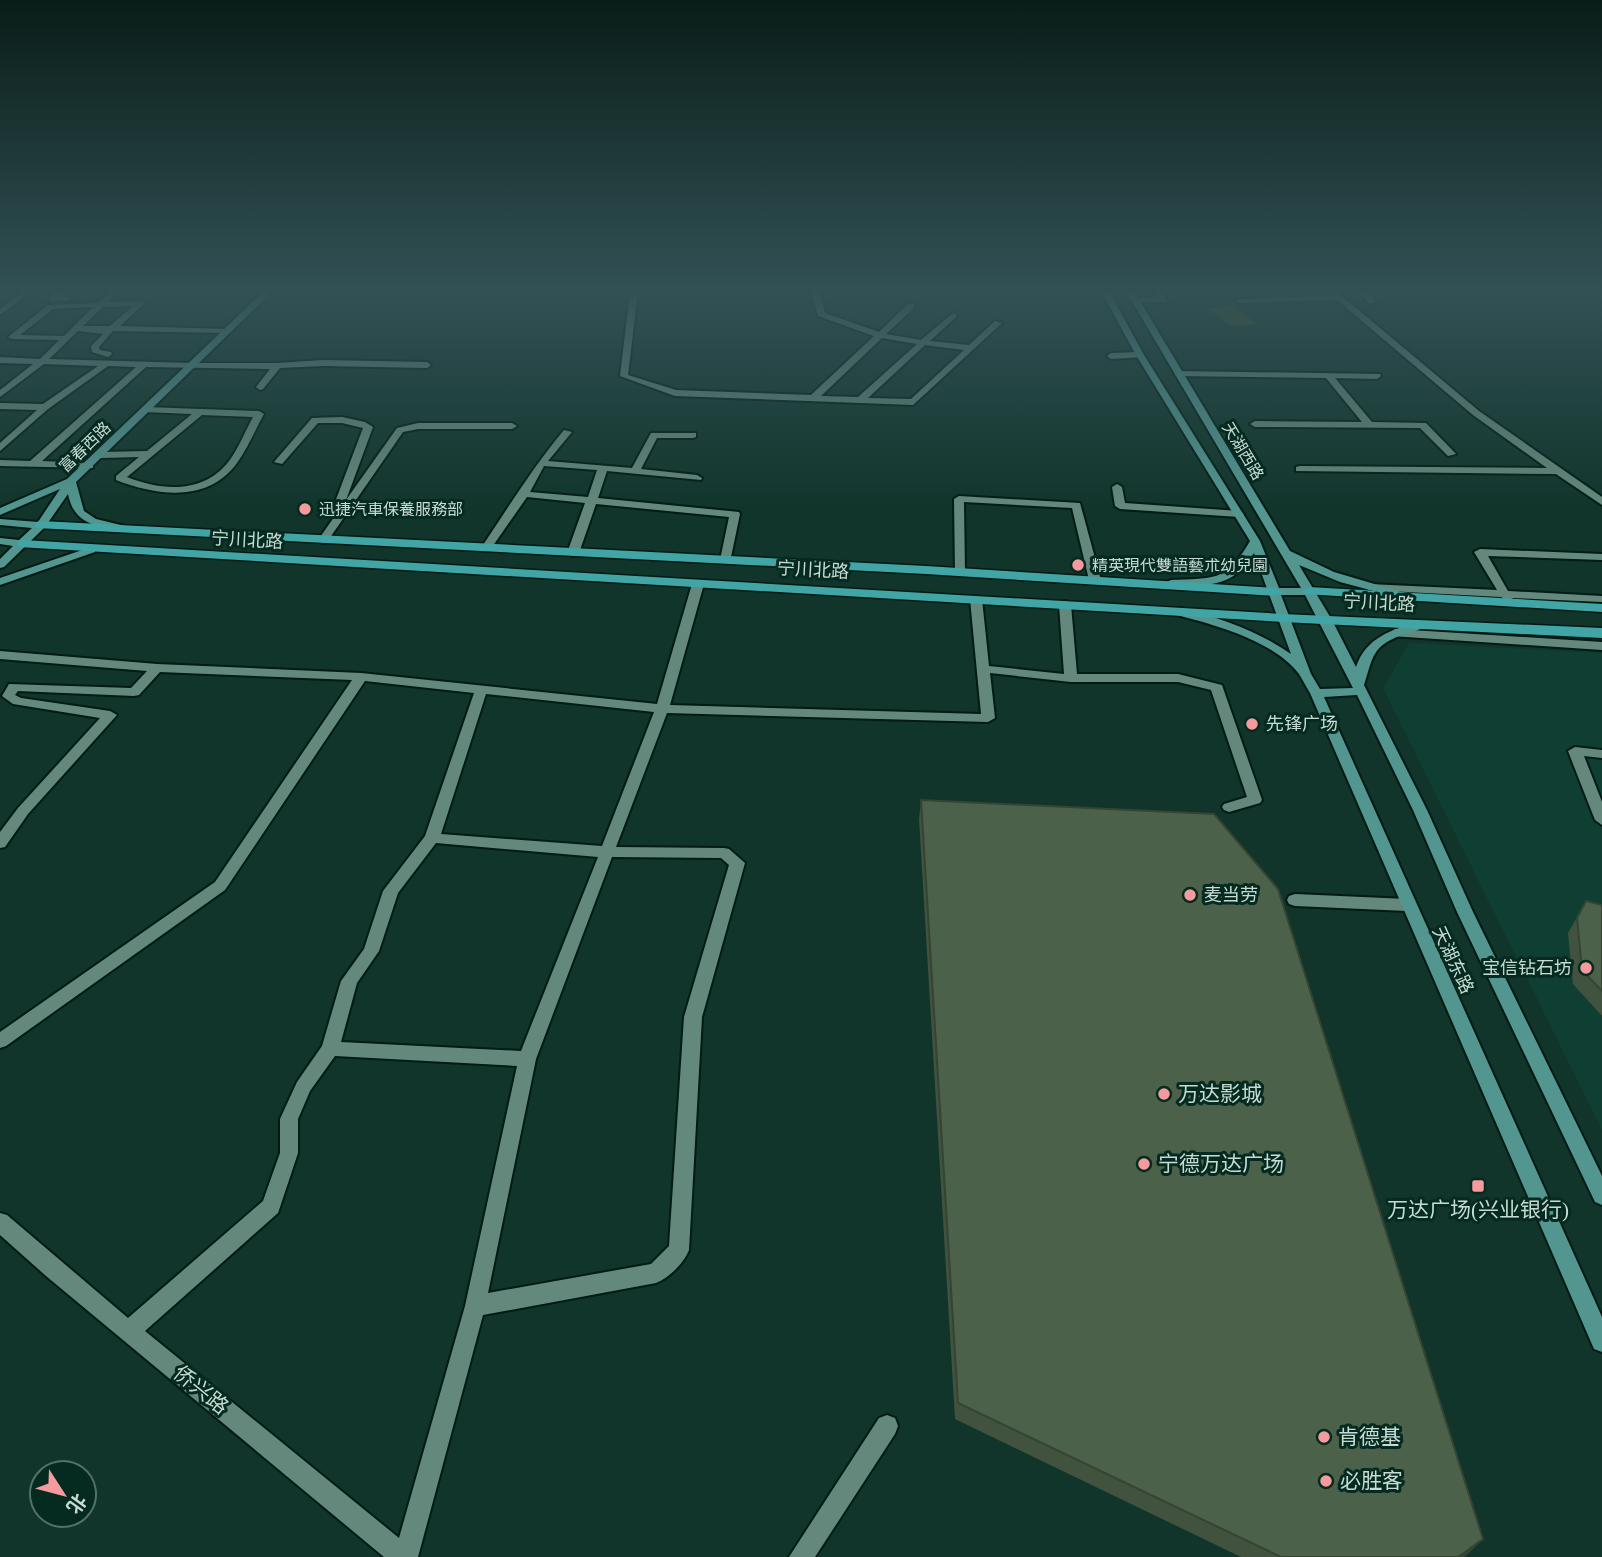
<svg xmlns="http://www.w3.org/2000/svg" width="1602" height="1557" viewBox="0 0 1602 1557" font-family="'Times New Roman','Noto Sans SC',serif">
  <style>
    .built { fill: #0f3f33 }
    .green { fill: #51521c }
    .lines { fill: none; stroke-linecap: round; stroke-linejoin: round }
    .pedestrian-casing { stroke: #021b14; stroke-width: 4 }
    .minor-casing { stroke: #021b14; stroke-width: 4 }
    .secondary-casing { stroke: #021b14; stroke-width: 4 }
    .primary-casing { stroke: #021b14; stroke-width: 3 }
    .pedestrian { fill: #64897c; fill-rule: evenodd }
    .minor { fill: #64897c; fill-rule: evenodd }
    .secondary { fill: #539690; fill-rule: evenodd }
    .primary { fill: #41a4a5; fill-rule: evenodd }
    .wall { fill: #41533f }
    .shaded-wall { fill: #354433 }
    .building { fill: #4c6149; stroke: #354433; stroke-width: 2 }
    .poi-dot { fill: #f59b9d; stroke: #052b21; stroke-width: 2.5 }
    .labels { text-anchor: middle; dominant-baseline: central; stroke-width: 6; stroke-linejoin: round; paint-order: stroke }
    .far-street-label { font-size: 16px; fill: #c7dbd3; stroke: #052b21 }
    .far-poi-label { font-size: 16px; fill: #c7dbd3; stroke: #052b21; text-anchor: start }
    .street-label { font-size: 18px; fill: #c7dbd3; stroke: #052b21 }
    .poi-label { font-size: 18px; fill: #c7dbd3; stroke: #052b21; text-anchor: start }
    .near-poi-label { font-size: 21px; fill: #c7dbd3; stroke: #052b21; text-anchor: start }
    .near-street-label { font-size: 21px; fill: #c7dbd3; stroke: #052b21 }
  </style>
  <rect width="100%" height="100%" fill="#11352b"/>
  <path class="built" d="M1409,643l193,10v477l-219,-442z"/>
  <path class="green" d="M1235,306l23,18 -27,2 -23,-18z"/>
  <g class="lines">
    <g class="pedestrian-casing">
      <path id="pedestrian" d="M1178,674l44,11 1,3 39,112 -2,3 -31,9 -5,-2 -2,-3 2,-3 23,-7 -36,-107 -37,-9 -2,-3z
        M1295,894l112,5 6,2 2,4 -2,4 -6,2 -112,-5 -6,-2 -2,-4 2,-4z
        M887,1415l8,3 3,8 -3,8 -80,123h-26l90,-139z"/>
    </g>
    <g class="minor-casing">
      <path id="minor" d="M24,291h9l-33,24v-6z
        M57,291h9l-6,6h9v4h-20v-4z
        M110,291h9l-11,11 33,-1 4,2 -25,23 108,3 4,2 -4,2 -115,-2 -14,16 1,3 11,2 1,2 -4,3 -16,-5 -1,-6 12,-12 -25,-3 -29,28 143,4h85l46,-3 104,2 4,3 -4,3 -104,-2 -43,2 -17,21 -3,1 -4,-3 14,-18 -124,-2 -104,94 48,2 3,1v4l-93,-2v-6l30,1 106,-94 -28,-1 -60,43 -48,42v-8l37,-33 -37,-1v-6l43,1 55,-38 -54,-2 -44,33v-7l33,-26 -33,-1v-6l40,2 19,-19 -47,-1 -4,-2 40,-32 50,-2zM133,306l-23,20h-27l20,-19zM93,307l-29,29 -44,-1 33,-26z
        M630,291h8l-10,84 48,15 135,5 63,-59 -56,-20 -7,-25h8l6,22 54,19 29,-28h6v4l-28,26 35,6 32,-27 4,2 -1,2 -26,24 39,4 26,-24 7,2 -89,82 -238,-9 -55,-20zM882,338l35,6 -59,53 -37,-1zM925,345l39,5 -53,49 -43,-1z
        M1154,291h8l5,11h-32l-4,-2 4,-2h24z
        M1327,291h9l143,120 123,86v8l-46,-31 -260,-3v-4l4,-1 247,2 -74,-53 -136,-115 -97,3 -4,-2 4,-2 92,-3z
        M1359,291h8l8,10 -1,2h-6z
        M1140,352l4,3 -1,2 -32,2 -4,-3 4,-3z
        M1179,371l201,3 1,2 -4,3 -42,-1 37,44 54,1 30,31 -8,2 -28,-28 -165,-1 -5,-3 5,-3 107,1 -36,-44 -150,-2 -1,-2z
        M146,407l113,4 5,3c-9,16 -16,34 -27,49 -29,40 -80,33 -121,17v-4l23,-19 -38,1 -5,-3 5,-3 46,-1 45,-37 -49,-2v-4zM202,415l51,2c-8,14 -14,31 -24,44 -25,33 -67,30 -102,16z
        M342,417l23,5 8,5 -27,73 51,-72 21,-5h94l5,3 -5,3h-94l-15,3 -76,110 -4,1 -5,-3 19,-27 -5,-3 31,-82 -21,-5h-24l-36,41 -8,-2 38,-44z
        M564,430l8,2 -24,29 84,7 19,-35h45v4l-3,1h-36l-16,31 56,6 5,3 -1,2 -94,-9 -9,27 141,14 1,2 -10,48 -4,1 -6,-3 9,-43 -133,-13 -17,49 -6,3 -6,-3 18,-50 -58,-6 -37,53h-8l-1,-2c27,-40 52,-81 83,-118zM544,466l53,4 -9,27 -58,-5z
        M1117,484l5,3 3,16 114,8 5,3 -5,3 -119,-8 -5,-3 -3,-19z
        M959,496l121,7 21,77 -6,3 -6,-3 -17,-72 -108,-6 1,70 -2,2h-8l-1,-75z
        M1480,549l122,5v6l-114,-4 20,35 94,5v6l-89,-4 -6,3 -6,-4 -132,-7 -6,-3 6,-3 128,6 -23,-38z
        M698,581l6,3 -34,121 311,9 -11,-115 6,-3 6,3 7,67 75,8 -5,-69 6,-4 6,4 6,69h101l6,4 -6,4h-107l-81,-9 5,45 -7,4 -321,-9 -51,134 108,1 5,1 16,14 -43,154 -13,233c-5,13 -20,28 -33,33l-173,32 -65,242h-34l-338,-281 -46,-41v-22l7,2 121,103 135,-117 17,-48v-34l17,-37 25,-36 19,-65 23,-32 19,-58 42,-55 49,-143 -109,-12 -140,209 -219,156 -6,2v-16l215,-150 137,-202 -192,-8 -21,23 -5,1 -116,-5 -3,4 6,3 89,13 7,4 -89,99 -23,33 -5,1v-16l18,-24 82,-90 -87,-14 -11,-8 7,-12 122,4 16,-17 -147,-12v-8l157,13 204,9 296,31 35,-120zM486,694l168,18 -52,134 -161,-12zM436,843l162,14 -77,194 -180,-9 16,-59 22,-32 19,-58zM612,857l109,1 8,7 -45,152 -15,229 -18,18 -163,29 48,-234zM335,1056l182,10 -52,240 -66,232 -254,-207 133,-118 20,-60v-34l12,-28z
        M1395,629l207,13v8l-211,-14 -2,-3z
        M1575,747l27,3v8l-18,-2 18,46v23l-7,-5 -27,-69z"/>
    </g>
    <g class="secondary-casing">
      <path id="secondary" d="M264,291h9l-197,191 8,29 12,8 33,8v4c-8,1 -15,-1 -22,-3 -23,-5 -34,-11 -39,-34l-23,33 -41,40 -4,1v-9l13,-13 -13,-2v-6l19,2 13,-12 -32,-3v-6l38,3 22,-33 -60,26v-7l67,-29z
        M1101,291h8l35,64 116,186 19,47h22l-175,-297h8l156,260 44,21 74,22 2,2 -6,3 -64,-17 -41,-17 33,55 24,47c10,-30 37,-38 66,-46l6,4c-7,5 -17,7 -26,10 -30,11 -29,22 -38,50l63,125 46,102 129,264v29l-7,-3 -138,-290 -44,-102 -56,-115 -33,2 278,620v35l-8,-3 -284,-656c-4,-6 -7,-13 -11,-19 -25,-33 -84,-49 -122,-59l-2,-3 6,-4c40,10 77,23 110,46l-37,-101c-18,29 -35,32 -67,33 -8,0 -15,2 -22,-3l6,-3c44,-2 55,2 79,-39l-114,-186zM1281,595h24l48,93 -33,1 -9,-15z
        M91,547l4,1v4l-95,33v-7z"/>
    </g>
    <g class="primary-casing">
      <path id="primary" d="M41,521l885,45 350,22 7,4 -7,4 -350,-22 -890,-46v-6z
        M23,540l1260,74 319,14v10l-319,-16 -1265,-75v-6z
        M1309,587l293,17v8l-298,-18 -2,-3z"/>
    </g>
    <use href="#pedestrian" class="pedestrian"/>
    <use href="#minor" class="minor"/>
    <use href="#secondary" class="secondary"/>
    <use href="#primary" class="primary"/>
  </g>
  <path class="wall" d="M921,800l547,754 -5,3h-222l-286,-138 -36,-600z
    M1586,901l16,4v111l-29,-32 -5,-51z"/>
  <path class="shaded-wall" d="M1483,1539l-15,15 -5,3h-5z"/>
  <path class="building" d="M921,800l293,14 64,75 205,650 -25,18h-177l-323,-154z
    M1586,901l16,4v86l-20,-21 -5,-52z"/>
  <linearGradient id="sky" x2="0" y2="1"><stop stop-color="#091d18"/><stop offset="0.57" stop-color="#325155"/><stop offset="1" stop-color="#325155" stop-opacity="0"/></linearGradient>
  <rect width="1602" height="509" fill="url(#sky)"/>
  <g class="poi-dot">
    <circle cx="305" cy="509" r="7"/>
    <circle cx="1078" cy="565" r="7"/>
    <circle cx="1252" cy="724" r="7"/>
    <circle cx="1190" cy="895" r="7"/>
    <circle cx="1586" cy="968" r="7"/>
    <circle cx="1164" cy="1094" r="7"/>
    <circle cx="1144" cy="1164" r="7"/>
    <rect x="1471" y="1179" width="14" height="14" rx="3.5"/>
    <circle cx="1324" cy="1437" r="7"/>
    <circle cx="1326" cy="1481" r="7"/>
  </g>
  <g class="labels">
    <g class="far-street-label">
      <text transform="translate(85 447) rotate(-44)">富春西路</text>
      <text transform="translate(1243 451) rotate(59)">天湖西路</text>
    </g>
    <g class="far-poi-label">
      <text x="319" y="509">迅捷汽車保養服務部</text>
      <text x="1092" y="565">精英現代雙語藝朮幼兒園</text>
    </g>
    <g class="street-label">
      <text transform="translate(247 540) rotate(3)">宁川北路</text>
      <text transform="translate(813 570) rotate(3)">宁川北路</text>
      <text transform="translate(1379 603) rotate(3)">宁川北路</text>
      <text transform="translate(1453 960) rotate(65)">天湖东路</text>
    </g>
    <g class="poi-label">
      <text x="1266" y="724">先锋广场</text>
      <text x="1204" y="895">麦当劳</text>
      <text x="1572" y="968" text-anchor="end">宝信钻石坊</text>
    </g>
    <g class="near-poi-label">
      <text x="1178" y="1094">万达影城</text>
      <text x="1158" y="1164">宁德万达广场</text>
      <text x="1478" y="1210" text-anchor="middle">万达广场(兴业银行)</text>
      <text x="1338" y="1437">肯德基</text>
      <text x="1340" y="1481">必胜客</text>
    </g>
    <g class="near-street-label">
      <text transform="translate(201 1390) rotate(39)">侨兴路</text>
    </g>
  </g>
  <g transform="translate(63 1494) rotate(126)"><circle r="33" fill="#052b21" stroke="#537168" stroke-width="2"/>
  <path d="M0-5L12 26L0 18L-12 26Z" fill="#f59b9d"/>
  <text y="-10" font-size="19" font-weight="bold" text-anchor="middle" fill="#c7dbd3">北</text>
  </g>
</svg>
